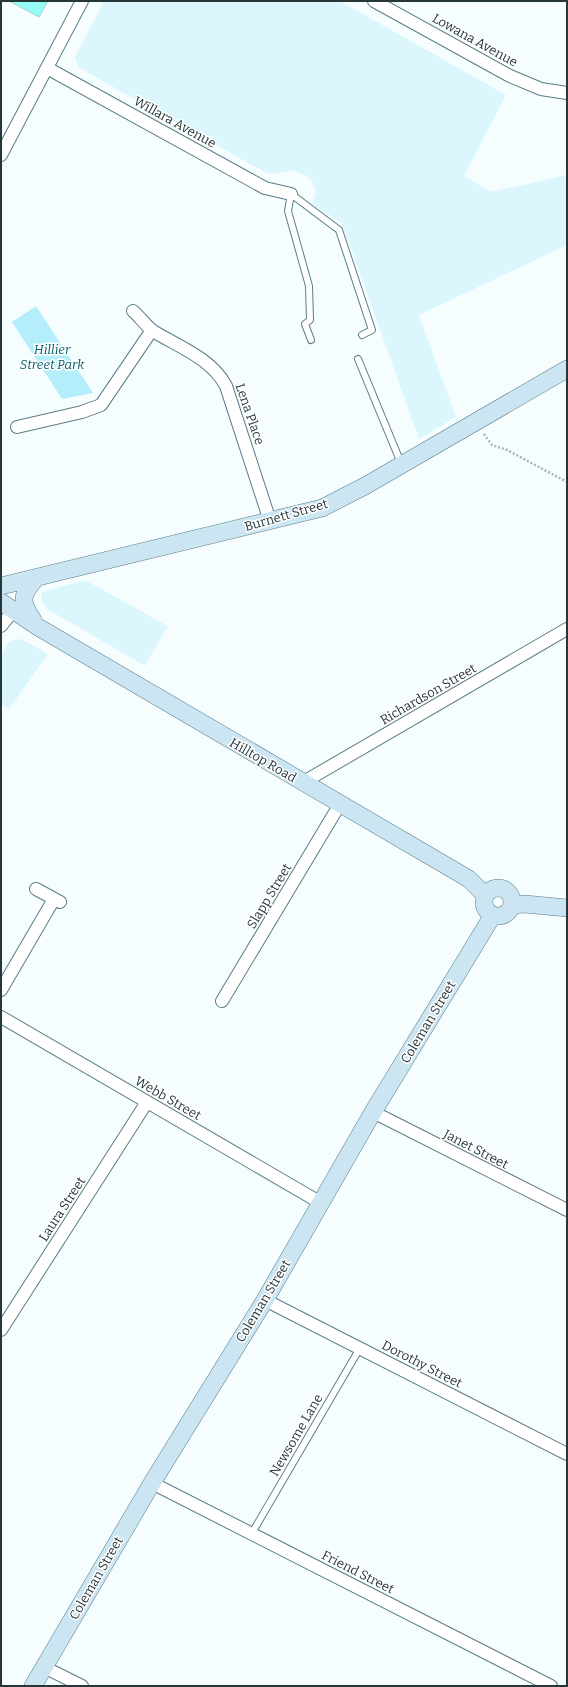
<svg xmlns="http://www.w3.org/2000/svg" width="568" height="1687" viewBox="0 0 568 1687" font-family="Bitter,serif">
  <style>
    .built { fill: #dbf7fd }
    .green { fill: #b4eefb }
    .building { fill: #96fcf5; stroke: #aad1cd }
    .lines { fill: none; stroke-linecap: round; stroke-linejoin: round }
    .lane-casing { stroke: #5a7d85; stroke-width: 8 }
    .street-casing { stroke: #5a7d85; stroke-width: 14 }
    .secondary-casing { stroke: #5a7d85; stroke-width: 18 }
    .path { stroke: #aab4b7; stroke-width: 2.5; stroke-dasharray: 2 2; stroke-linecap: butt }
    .lane { stroke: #fff; stroke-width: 6 }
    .street { stroke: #fff; stroke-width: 12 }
    .secondary { stroke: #cbe5f3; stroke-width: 17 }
    .labels { text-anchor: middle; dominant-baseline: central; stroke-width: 3; stroke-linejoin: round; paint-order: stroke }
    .street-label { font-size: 13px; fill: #273639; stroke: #fff }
    .park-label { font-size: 13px; font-style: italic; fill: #025c6a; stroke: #fff }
  </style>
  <rect width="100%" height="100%" fill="#f6fdff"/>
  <path class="built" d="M104,1h236l166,94 -42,81 27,16 76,-17v70l-148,70 37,102 -37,22 -77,-216 -30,-19 4,-12 -4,-11 -4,-4 -14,-7 -21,4 -9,-2 -186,-105 -3,-10z
    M85,580l83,46 -23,40 -98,-57 -6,-8 1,-9z
    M16,639l7,1 25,14 -39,55 -8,-5v-50l8,-12z"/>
  <path class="green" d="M36,306l57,87 -31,6 -50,-77z"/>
  <path class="building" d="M9,1h39l-9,16z"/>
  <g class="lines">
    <g class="lane-casing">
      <path id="lane" d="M311,340l-6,-16 5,-4 -1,-34 -21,-75 3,-17 48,36 33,100 -10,5
        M358,359l43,104
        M252,1533l108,-185"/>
    </g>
    <g class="street-casing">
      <path id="street" d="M374,1l136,75 31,13 26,4
        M47,68l218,120 26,6
        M1,155l81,-154
        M133,311c7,6 13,15 20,20 26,16 58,27 73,55l44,135
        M17,427l65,-15 19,-7 51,-75
        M1,626l8,-10
        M302,783l265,-154
        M36,889l24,13
        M1,990l53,-91
        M222,1001l118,-197
        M1,1017l320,186
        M373,1112l194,98
        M265,1300l302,154
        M1,1330l146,-228
        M152,1483l399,203
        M44,1667l38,19"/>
    </g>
    <g class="secondary-casing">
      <path id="secondary" d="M1,586l321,-78 43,-22 202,-117
        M1,602l37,25 431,252 16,16
        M33,620c-13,-19 -12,-24 3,-42
        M484 902a14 14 0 1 1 28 0a14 14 0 1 1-28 0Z
        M512,905l13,-1 42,4
        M33,1686l119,-203 113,-183 108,-188 120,-197"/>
    </g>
    <path class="path" d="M484,434l8,11 15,5 60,32"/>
    <use href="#lane" class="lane"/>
    <use href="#street" class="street"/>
    <use href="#secondary" class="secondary"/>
  </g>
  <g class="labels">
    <g class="street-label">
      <text transform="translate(475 40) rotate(29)">Lowana Avenue</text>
      <text transform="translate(175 122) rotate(29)">Willara Avenue</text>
      <text transform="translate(250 414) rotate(71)">Lena Place</text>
      <text transform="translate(286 515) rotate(-16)">Burnett Street</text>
      <text transform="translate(428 694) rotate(-30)">Richardson Street</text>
      <text transform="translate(263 760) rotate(30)">Hilltop Road</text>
      <text transform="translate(269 896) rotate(-59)">Slapp Street</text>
      <text transform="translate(428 1022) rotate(-59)">Coleman Street</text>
      <text transform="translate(168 1098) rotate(30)">Webb Street</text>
      <text transform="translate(476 1149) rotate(27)">Janet Street</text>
      <text transform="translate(62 1209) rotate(-57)">Laura Street</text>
      <text transform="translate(263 1301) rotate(-59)">Coleman Street</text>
      <text transform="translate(422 1364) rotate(27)">Dorothy Street</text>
      <text transform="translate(296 1435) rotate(-60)">Newsome Lane</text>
      <text transform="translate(358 1572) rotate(27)">Friend Street</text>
      <text transform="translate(96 1578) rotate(-60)">Coleman Street</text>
    </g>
    <g class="park-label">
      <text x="52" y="349">Hillier<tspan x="52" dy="15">Street Park</tspan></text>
    </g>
  </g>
  <rect width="568" height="1687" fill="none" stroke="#273639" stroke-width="4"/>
</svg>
